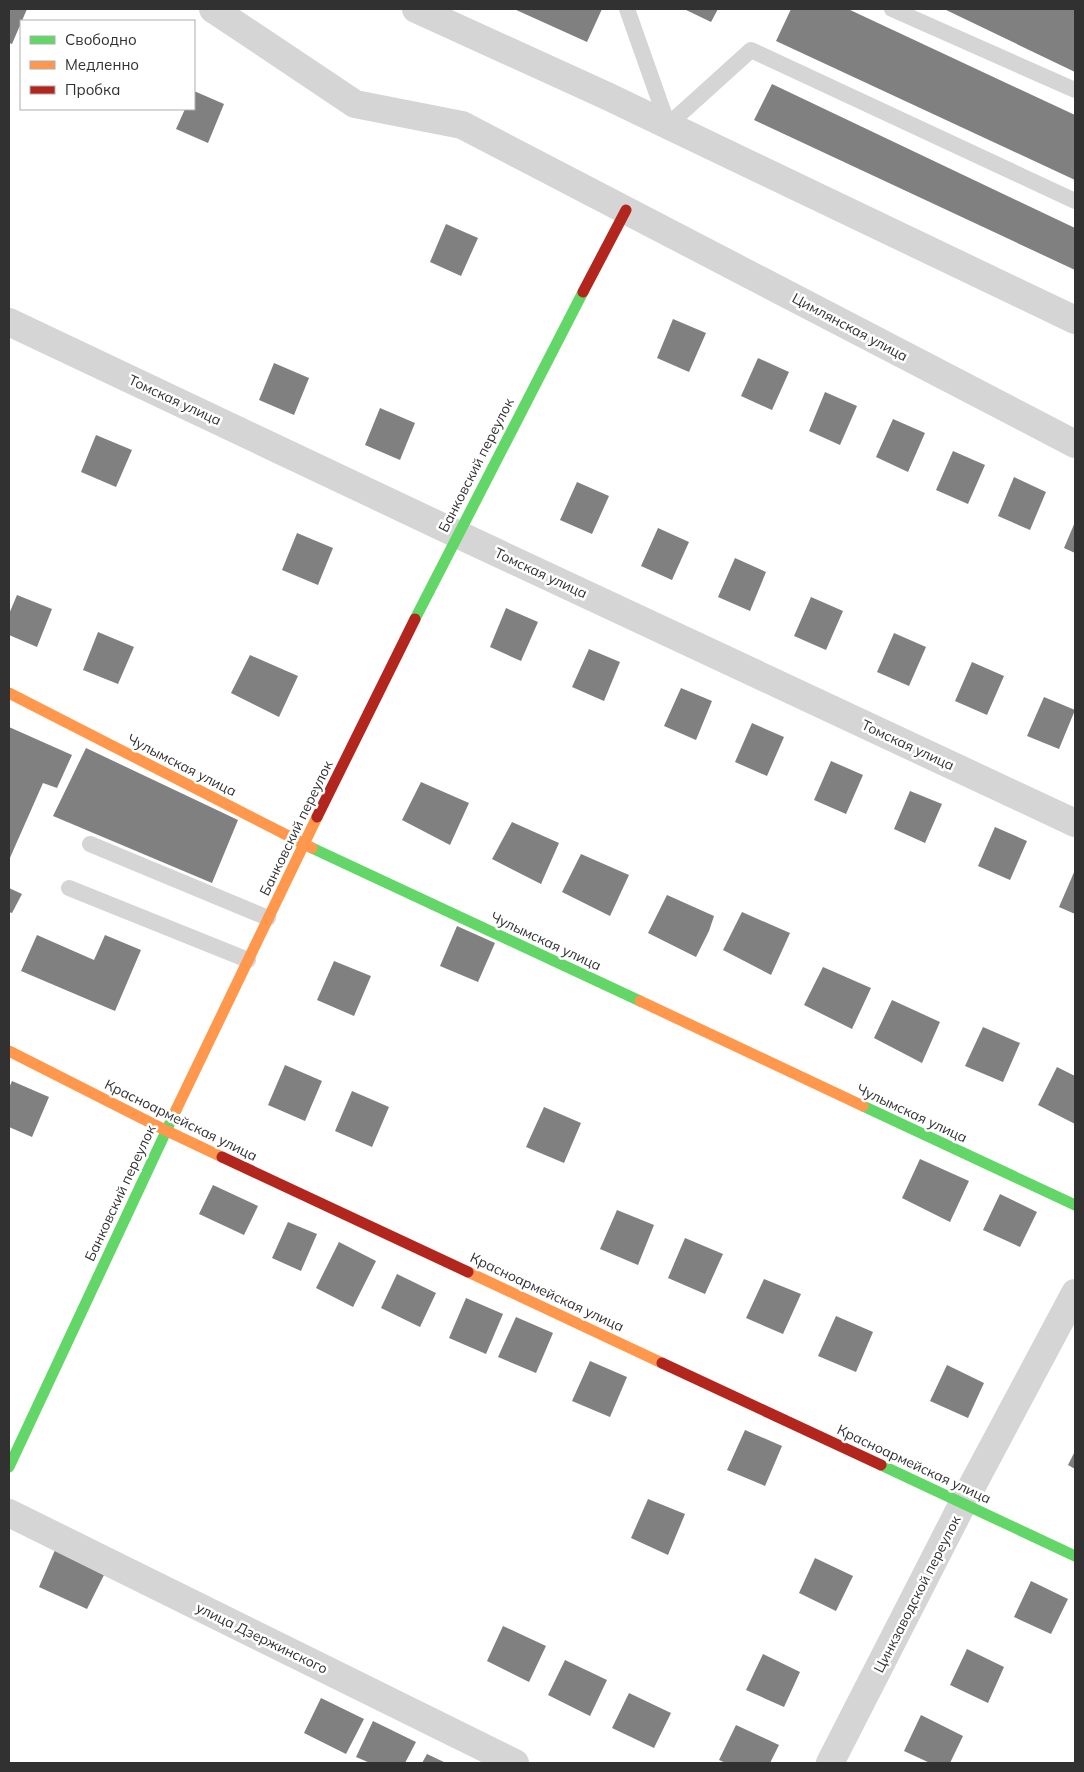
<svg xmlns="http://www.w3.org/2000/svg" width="1084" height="1772" viewBox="0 0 1084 1772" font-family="Mulish,sans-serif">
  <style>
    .building { fill: #808080 }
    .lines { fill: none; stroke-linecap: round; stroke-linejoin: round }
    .lane { stroke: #d5d5d5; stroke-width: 16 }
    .street { stroke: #d5d5d5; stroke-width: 28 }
    .fast { stroke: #63d668; stroke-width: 11 }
    .slow { stroke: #ff974d; stroke-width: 11 }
    .jam { stroke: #b3261e; stroke-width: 11 }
    .labels { text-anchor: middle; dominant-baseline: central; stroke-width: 5; stroke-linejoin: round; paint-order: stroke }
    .street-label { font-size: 14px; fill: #313131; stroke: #fff }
  </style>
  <rect width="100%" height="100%" fill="#fff"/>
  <path class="building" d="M9,9h18l-15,35 -3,-1z
    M514,9h88l-15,33z
    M684,9h34l-7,13z
    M791,9h57l227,106v65l-299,-139z
    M944,9h131v63z
    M772,84l303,144v42l-321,-150z
    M194,91l30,13 -16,39 -32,-14 9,-20h9z
    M446,224l32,14 -17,38 -31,-14z
    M673,319l33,14 -17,39 -32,-14z
    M758,358l31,14 -17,38 -31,-14z
    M274,363l35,15 -15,37 -35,-15z
    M825,392l32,14 -17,39 -31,-14z
    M380,408l35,15 -15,37 -35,-15z
    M893,419l32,14 -17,39 -32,-15z
    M96,435l36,15 -16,37 -35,-15z
    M953,451l32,14 -17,39 -32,-14z
    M1014,477l32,15 -16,38 -32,-14z
    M577,482l32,14 -17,38 -32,-14z
    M1075,522v31l-11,-5z
    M658,528l31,14 -17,38 -31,-14z
    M297,533l36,15 -15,37 -36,-15z
    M735,558l31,14 -16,39 -32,-14z
    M17,595l35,14 -15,38 -28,-12v-21z
    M811,597l32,14 -17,39 -32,-14z
    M506,608l32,14 -17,39 -31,-14z
    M98,632l36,15 -16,37 -35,-14z
    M894,633l32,14 -17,39 -32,-14z
    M589,649l31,13 -16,39 -32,-14z
    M250,655l48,21 -19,41 -48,-24z
    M972,662l32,14 -17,39 -32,-14z
    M681,688l31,13 -16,39 -32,-14z
    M1044,697l31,13 -16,39 -32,-13z
    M752,723l32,14 -17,39 -32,-14z
    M9,727l63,28 -15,33 -14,-5 -34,77z
    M86,748l152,72 -26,63 -159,-67z
    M831,761l32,14 -17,39 -32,-14z
    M421,782l48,21 -19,42 -48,-25z
    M910,791l32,13 -17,39 -31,-14z
    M512,822l47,21 -18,41 -49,-25z
    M995,827l32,14 -17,39 -32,-14z
    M581,854l48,21 -19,41 -48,-24z
    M1075,870v44l-16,-7z
    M9,888l13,6 -10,19 -3,-1z
    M667,895l47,21 -5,15 -13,26 -48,-24z
    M742,912l48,21 -19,42 -48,-25z
    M457,926l38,17 -17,39 -38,-16z
    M37,935l57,25 11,-25 36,15 -26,61 -94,-40z
    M334,961l37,15 -17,40 -37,-16z
    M823,967l48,21 -19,41 -48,-24z
    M892,1000l48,22 -18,41 -48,-25z
    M983,1027l37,16 -17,39 -38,-16z
    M285,1065l37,16 -17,40 -37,-16z
    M1057,1067l18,9v48l-37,-19z
    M12,1081l37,16 -17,40 -23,-10v-39z
    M352,1091l37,16 -17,40 -37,-16z
    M544,1107l37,16 -17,40 -38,-16z
    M920,1159l49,22 -19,41 -48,-24z
    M213,1185l45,21 -14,29 -45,-21z
    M1000,1194l37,18 -17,35 -37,-17z
    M617,1210l37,15 -16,40 -38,-16z
    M288,1222l29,12 -16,37 -29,-13z
    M685,1238l38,16 -18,40 -37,-16z
    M339,1242l37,19 -23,46 -37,-19z
    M397,1274l39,19 -16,34 -39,-19z
    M764,1279l37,15 -18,40 -37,-16z
    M466,1298l37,16 -17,40 -37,-16z
    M836,1316l37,16 -17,40 -38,-16z
    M516,1317l37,16 -17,40 -38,-16z
    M590,1361l37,16 -17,40 -38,-16z
    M947,1365l37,18 -16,35 -38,-17z
    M745,1430l37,16 -17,40 -38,-16z
    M1075,1451v18l-7,-4z
    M648,1499l37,15 -17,41 -37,-17z
    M55,1550l50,23 -18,36 -48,-22z
    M815,1558l38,18 -17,35 -37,-18z
    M1031,1581l37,18 -17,35 -37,-17z
    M503,1626l43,20 -17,36 -42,-21z
    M967,1649l37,18 -16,36 -38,-18z
    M763,1654l37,18 -16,35 -38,-17z
    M565,1660l42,20 -17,36 -42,-21z
    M629,1693l42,20 -17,35 -42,-20z
    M321,1698l43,21 -18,35 -42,-21z
    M921,1715l42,21 -13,27h-20l-26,-12z
    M373,1721l43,21 -11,21h-35l-14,-6z
    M736,1725l43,20 -9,18h-44l-7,-3z
    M427,1754l19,9h-24z"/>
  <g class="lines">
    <path class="lane" d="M627,9l41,116 83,-75 324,151
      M892,9l183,81
      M90,844l178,74
      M69,888l179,72"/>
    <path class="street" d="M213,9l142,95 107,21 613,319
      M416,9l191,87 468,224
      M9,322l448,212 618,289
      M9,1513l506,250
      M830,1763l133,-260 112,-210"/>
    <path class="fast" d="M415,619l168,-327
      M312,848l328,153
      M863,1106l212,99
      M881,1465l194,91
      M9,1467l167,-357"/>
    <path class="slow" d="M9,693l303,155
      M640,1001l223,105
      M9,1051l156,79 57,27
      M176,1110l141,-293
      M468,1272l194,91"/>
    <path class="jam" d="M583,292l43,-82
      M317,817l98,-198
      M222,1157l246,115
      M662,1363l219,102"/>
  </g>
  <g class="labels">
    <g class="street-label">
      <text transform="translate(850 327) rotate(28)">Цимлянская улица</text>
      <text transform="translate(175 400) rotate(25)">Томская улица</text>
      <text transform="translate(476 465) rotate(-63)">Банковский переулок</text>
      <text transform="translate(541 573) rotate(25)">Томская улица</text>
      <text transform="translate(908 745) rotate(25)">Томская улица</text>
      <text transform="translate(182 765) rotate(27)">Чулымская улица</text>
      <text transform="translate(296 828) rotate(-64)">Банковский переулок</text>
      <text transform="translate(546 941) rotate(25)">Чулымская улица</text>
      <text transform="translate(912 1113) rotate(25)">Чулымская улица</text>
      <text transform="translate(181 1120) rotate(26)">Красноармейская улица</text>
      <text transform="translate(120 1193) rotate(-65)">Банковский переулок</text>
      <text transform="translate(547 1292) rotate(25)">Красноармейская улица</text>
      <text transform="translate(914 1464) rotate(25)">Красноармейская улица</text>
      <text transform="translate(917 1594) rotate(-63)">Цинкзаводской переулок</text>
      <text transform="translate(262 1638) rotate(26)">улица Дзержинского</text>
    </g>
  </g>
  <rect width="1084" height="1772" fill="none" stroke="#313131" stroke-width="20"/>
  <rect x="20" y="20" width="175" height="90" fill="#ffffff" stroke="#adadad"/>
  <rect x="30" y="36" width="25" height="8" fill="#63d668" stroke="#adadad"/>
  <text x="65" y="45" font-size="15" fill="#313131">Свободно</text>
  <rect x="30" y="61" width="25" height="8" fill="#ff974d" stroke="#adadad"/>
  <text x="65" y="70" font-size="15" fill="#313131">Медленно</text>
  <rect x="30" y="86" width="25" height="8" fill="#b3261e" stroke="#adadad"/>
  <text x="65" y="95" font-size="15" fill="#313131">Пробка</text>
</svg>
